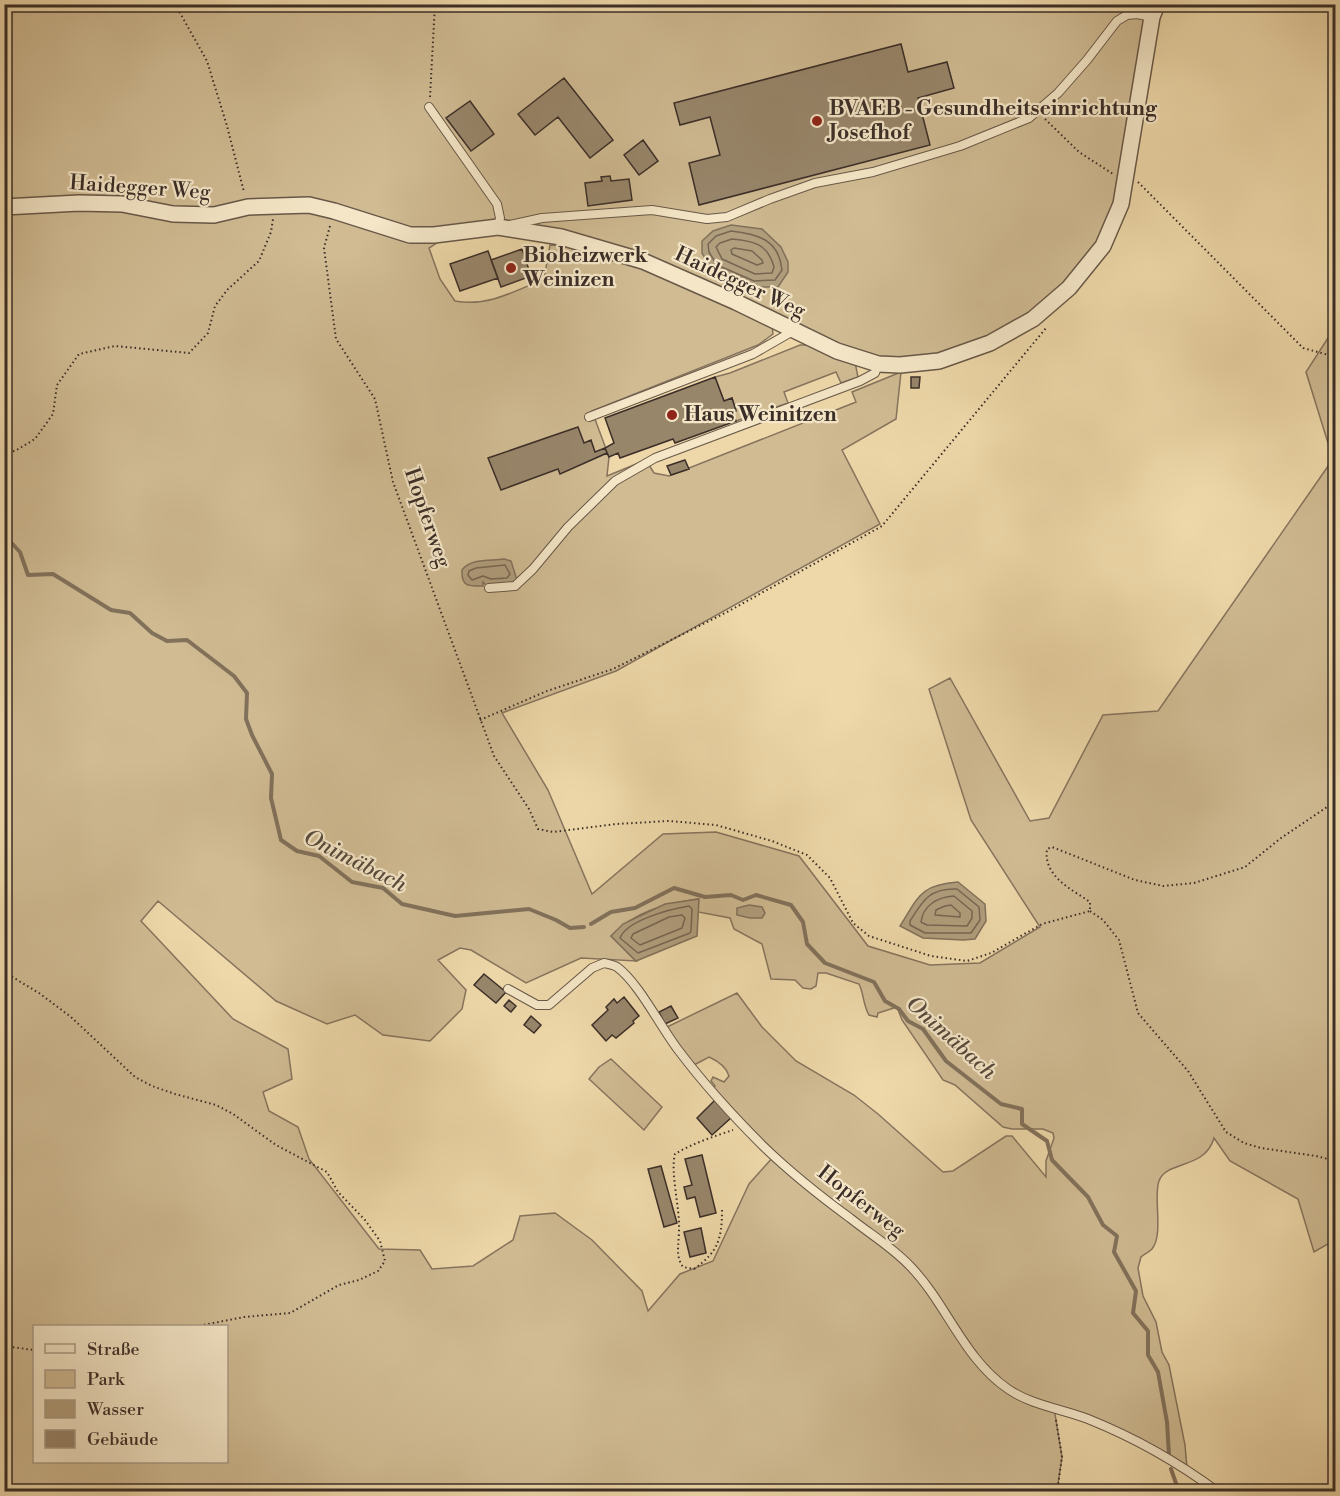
<svg xmlns="http://www.w3.org/2000/svg" width="1340" height="1496" viewBox="0 0 1340 1496" font-family="'Libre Bodoni',serif">
  <style>
    .green { fill: #d0bb93; stroke: #86745e; stroke-width: 1.5; fill-rule: evenodd }
    .water { fill: #b19e7d; stroke: #82715b; stroke-width: 1.5 }
    .lines { fill: none; stroke-linecap: round; stroke-linejoin: round }
    .shore { stroke: #766652; stroke-width: 1.5 }
    .stream { stroke: #82715b; stroke-width: 4 }
    .building { fill: #98866b; stroke: #3b2e28; stroke-width: 1.5 }
    .service-casing { stroke: #685848; stroke-width: 10 }
    .minor-casing { stroke: #685848; stroke-width: 18 }
    .path { stroke: #3b2e28; stroke-width: 2; stroke-dasharray: 1.5 3; stroke-linecap: butt }
    .service { stroke: #f4e6c7; stroke-width: 8 }
    .minor { stroke: #f4e6c7; stroke-width: 15 }
    .poi-dot { fill: #8f2418; stroke: #f4e6c7; stroke-width: 2 }
    .labels { text-anchor: middle; dominant-baseline: central; stroke-width: 4.5; stroke-linejoin: round; paint-order: stroke }
    .poi-label { font-size: 21px; font-weight: bold; fill: #3b2e28; stroke: #f4e6c7; text-anchor: start }
    .street-label { font-size: 21px; fill: #3b2e28; stroke: #f4e6c7 }
    .water-label { font-size: 22px; font-style: italic; fill: #584a3d; stroke: #f4e6c7 }
  </style>
  <rect width="100%" height="100%" fill="#eed8a9"/>
  <filter id="stains"><feTurbulence type="fractalNoise" baseFrequency=".00333" numOctaves="4"/><feColorMatrix values="0 0 0 0 .2 0 0 0 0 .09 0 0 0 0 .02 0 0 0 .5 -.17"/></filter>
  <radialGradient id="worn" r=".72"><stop offset=".6" stop-color="#630" stop-opacity="0"/><stop offset="1" stop-color="#630" stop-opacity=".3"/></radialGradient>
  <path class="green" d="M4,5h1151c-11,48 -17,98 -25,147 -4,25 -7,50 -17,73 -18,42 -54,78 -93,102 -41,24 -94,47 -142,37 -44,-8 -85,-33 -124,-53 -76,-37 -146,-66 -230,-80 -20,-3 -50,-7 -70,1 -8,4 -17,11 -25,16l11,31 15,22c33,6 60,-10 89,-22l6,-34c43,2 85,19 124,36 34,14 66,28 98,44l1,9 -15,11 -166,66 17,46 -2,19 39,-16 8,13 15,3 187,-74 -4,-10 49,-20 -5,47 -54,31 38,74 -264,147 -114,42 46,77 44,104 71,-60 53,-2 83,24 69,90 62,19 50,-2 60,-36 -69,-107 -42,-131 21,-11 80,143 19,-3 54,-103 55,-4 175,-252 -27,-87 29,-45v913l-21,12 -16,-53 -68,-38 -16,-23c-9,32 -48,22 -55,43 -6,16 5,53 -7,68 -4,4 -8,5 -11,8l-3,11 5,28 13,26 6,30 7,13 16,80 2,23c-30,-19 -63,-39 -96,-52 -25,-10 -54,-13 -78,-26 -47,-28 -63,-86 -99,-124 -27,-29 -62,-49 -93,-73 -39,-32 -73,-67 -107,-105l1,-2 -4,-5 2,-4 11,5 5,-6c-3,-10 -11,-15 -20,-19l-15,8 -29,-37 72,-35 25,34 34,34 58,34 24,19 65,58 10,-1 53,-35h6l34,41v-16l8,-23 -1,-5 -10,-4h-31l-9,-2 -48,-42 -12,-5 -41,-60 -5,-13 -19,6 -1,4 -8,-2c-6,-10 -5,-21 -10,-31l-33,-11h-8l-2,13 -5,3 -8,-1 -8,-8 -24,-1 -9,-35 -28,-15 -4,-11 -32,-6v-13c-33,5 -63,12 -87,37l25,25 -55,-3 -55,25 -55,-33 -11,-2 -22,12 28,30 -4,19 -32,32 -47,-6 -28,-20 -28,9 -51,-23 -118,-100 -17,20 92,98 55,30 4,30 -29,13 6,19 29,16 11,32 70,90 41,1 12,19 41,-3 40,-26 7,-24 35,-3 37,27 50,51 6,20 32,-37 33,-13 36,-77 25,-28 71,59 61,47 28,34 24,37 32,41 22,18 42,16 8,49 -5,34h-1052zM34,1326h192v136h-192z
    M800,345h12l43,17 3,15 -17,6 -5,-11 -52,20 4,11 -52,18 -4,-9 4,-2 -4,-12 -8,3 -9,-24 15,-4z
    M611,1059l51,48 -18,23 -55,-51 10,-12z"/>
  <path class="water" d="M731,225l31,4 19,18 7,15v10l-10,15h-25l-41,-17 -10,-17v-12l11,-10z
    M504,559l7,2 6,19 -3,4 -28,1 -3,-3v4c-14,0 -22,1 -21,-16 9,-12 28,-9 42,-11z
    M958,882l27,22 1,17 -11,18 -12,1 -40,-2 -23,-12c19,-30 20,-41 58,-44z
    M699,899l-2,37 -61,25 -25,-25 12,-12 42,-20z
    M749,905l13,2 3,6 -3,5h-12l-13,-3v-7z"/>
  <g class="lines">
    <path class="shore" d="M731,231c26,3 48,8 51,39l-7,10 -21,1 -37,-16 -8,-13 -1,-8 8,-8z
      M732,239c22,2 36,5 42,28l-2,6 -17,1 -33,-15 -6,-12 4,-4z
      M734,248l18,3 10,9 1,3 -6,2 -25,-11 -1,-4z
      M505,565l5,9 -3,4 -16,1 -8,-3 -11,4 -4,-5 1,-4 7,-3z
      M957,889l22,18 1,13 -9,13h-46l-15,-8v-4c13,-21 20,-33 47,-32z
      M954,896l18,15v7l-5,8 -40,-1 -6,-3c2,-17 17,-25 33,-26z
      M951,905l9,8v4l-25,-2 1,-5 9,-4z
      M689,906l3,3 -1,22 -1,2 -52,20 -18,-15c7,-18 51,-29 69,-32z
      M682,915l3,3 -3,10 -42,17 -9,-7 2,-4 36,-17z"/>
    <path class="stream" d="M4,535l16,17 8,23 25,-1 58,36 19,3 22,20 15,8 20,-1 47,36 13,17 -1,26 6,16 20,39 -1,24 10,42 16,11 22,5 33,26 31,6 19,16 53,12 74,-7 27,11 14,8 14,-1
      M591,924l20,-12 24,-4 39,-20 31,9 26,-2 12,5 13,-5 35,10 12,17 4,22 18,19 49,19 11,19 14,8 9,12 15,8 23,32 55,43 21,5v15l25,17 5,19 36,37 15,28 14,11 -3,16 22,39 -3,22 15,18v24l10,17 9,50 2,33
      M1171,1469l8,23"/>
  </g>
  <path class="building" d="M901,44l7,28 39,-10 7,26 -36,10 12,47 -231,60 -10,-42 31,-8 -10,-38 -30,8 -6,-22z
    M564,78l49,62 -23,18 -32,-41 -23,18 -17,-21z
    M470,101l24,33 -23,17 -25,-33z
    M643,140l15,21 -19,14 -15,-20z
    M610,176l1,5 18,-2 3,21 -44,6 -3,-23 17,-2 -1,-4z
    M522,249l9,27 -30,11 -10,-27z
    M488,251l10,27 -38,13 -10,-27z
    M715,377l9,24 8,-3 4,13 -4,1 4,9 -61,22 -2,-4 -53,19 -2,-5 -9,4 -4,-9 9,-5 -9,-25z
    M911,377h9l-1,11h-8z
    M578,427l6,16 7,-3 4,12 10,-4 2,5 -47,21 -2,-5 -57,21 -13,-32z
    M685,460l4,9 -18,6 -4,-9z
    M484,974l22,18 -10,11 -22,-18z
    M624,997l15,19 -6,5 1,2 -18,15 -4,-3 -6,6 -14,-16 16,-15 -2,-3 8,-8 3,4z
    M509,1000l7,6 -5,6 -7,-6z
    M671,1006l7,12 -13,6 -6,-12z
    M531,1016l10,9 -7,8 -10,-8z
    M716,1099l16,18 -20,18 -15,-17z
    M702,1155l14,58 -16,4 -5,-20 -8,2 -3,-12 8,-2 -7,-26z
    M661,1166l16,57 -13,4 -16,-58z
    M701,1228l5,25 -16,4 -6,-25z"/>
  <g class="lines">
    <g class="service-casing">
      <path id="service" d="M429,107l68,97 3,14 -2,9
        M510,225l32,-7 110,-8 55,9 20,-2 43,-18 45,-16 58,-11 87,-26 69,-28 29,-25 29,-33 30,-39 10,-6 10,-1 15,3
        M589,417l164,-63 40,-23
        M489,588l26,-2 18,-17 35,-42 47,-46 40,-23 205,-77 15,-8 3,-9
        M508,989l29,16h12l43,-37 12,-5c4,1 10,2 13,4 22,16 44,61 62,84 25,33 54,65 84,95 27,26 57,50 87,72 20,16 42,29 60,48 37,38 53,92 98,123 23,16 54,20 80,30 45,18 91,44 130,73"/>
    </g>
    <g class="minor-casing">
      <path id="minor" d="M4,207l75,-4 43,1 51,10 41,1 34,-8 61,-2 25,6 76,24h24l64,-8 63,10 82,24 93,41 101,49 41,13 22,1 39,-4 51,-18 43,-24 36,-31 34,-42 18,-42 31,-187 5,-13"/>
    </g>
    <path class="path" d="M175,4l32,57 20,65 17,66
      M430,97l5,-93
      M1045,119l34,33 34,22
      M1138,182l165,166 33,9
      M330,226l-6,22 12,91 39,60 18,83 101,274 35,53 9,20 15,3 63,-8 53,-3 47,4 56,16 35,14 23,23 23,45 16,13 62,20 36,5 24,-8 51,-29 48,-13v-9c-19,-13 -47,-26 -43,-53l5,-2 83,33 28,6 31,-3 51,-16 36,-29 55,-37
      M4,452l11,-1 20,-12 18,-25 4,-29 22,-31 36,-8 74,7 19,-20 7,-27 13,-17 31,-28 12,-29 2,-13
      M480,720l67,-29 66,-22 116,-58 153,-85 164,-198
      M1090,911l13,9 16,20 19,73 50,58 38,61 18,11 17,5 55,8 20,5
      M4,972l35,21 32,24 64,60 17,9 23,8 41,11 17,9 43,31 51,27 11,20 27,28 15,21 5,20 -7,10 -19,9 -20,5 -49,28 -46,4 -46,9
      M722,1210c0,29 -4,42 -28,59l-11,-2c-8,-11 -4,-23 -4,-37 1,-22 -9,-58 -4,-76 16,-10 40,-18 58,-24
      M4,1346l30,4
      M1056,1420l6,37 -5,35"/>
    <use href="#service" class="service"/>
    <use href="#minor" class="minor"/>
  </g>
  <g class="poi-dot">
    <circle cx="817" cy="121" r="6"/>
    <circle cx="511" cy="268" r="6"/>
    <circle cx="672" cy="415" r="6"/>
  </g>
  <g class="labels">
    <g class="poi-label">
      <text x="829" y="109">BVAEB - Gesundheitseinrichtung<tspan x="829" dy="24">Josefhof</tspan></text>
      <text x="523" y="256">Bioheizwerk<tspan x="523" dy="24">Weinizen</tspan></text>
      <text x="684" y="415">Haus Weinitzen</text>
    </g>
    <g class="street-label">
      <text transform="translate(140 188) rotate(4)">Haidegger Weg</text>
      <text transform="translate(740 283) rotate(25)">Haidegger Weg</text>
      <text transform="translate(427 518) rotate(71)">Hopferweg</text>
      <text transform="translate(861 1202) rotate(38)">Hopferweg</text>
    </g>
    <g class="water-label">
      <text transform="translate(355 861) rotate(27)">Onimäbach</text>
      <text transform="translate(951 1038) rotate(42)">Onimäbach</text>
    </g>
  </g>
  <rect width="1340" height="1496" fill="none" stroke="#eed8a9" stroke-width="24"/>
  <rect x="6" y="6" width="1328" height="1484" fill="none" stroke="#3b2e28" stroke-width="3"/>
  <rect x="12" y="12" width="1316" height="1472" fill="none" stroke="#3b2e28" stroke-width="1.5"/>
  <rect x="33" y="1325" width="195" height="138" fill="#f4e6c7" stroke="#aa9c87" stroke-width="1.5"/>
  <rect x="45" y="1344" width="30" height="9" fill="#f4e6c7" stroke="#aa9c87" stroke-width="1.5"/>
  <text x="87" y="1355" font-size="18" fill="#3b2e28">Straße</text>
  <rect x="45" y="1370" width="30" height="18" fill="#d0bb93" stroke="#aa9c87" stroke-width="1.5"/>
  <text x="87" y="1385" font-size="18" fill="#3b2e28">Park</text>
  <rect x="45" y="1400" width="30" height="18" fill="#b19e7d" stroke="#aa9c87" stroke-width="1.5"/>
  <text x="87" y="1415" font-size="18" fill="#3b2e28">Wasser</text>
  <rect x="45" y="1430" width="30" height="18" fill="#98866b" stroke="#aa9c87" stroke-width="1.5"/>
  <text x="87" y="1445" font-size="18" fill="#3b2e28">Gebäude</text>
  <rect width="100%" height="100%" filter="url(#stains)"/>
  <rect width="100%" height="100%" fill="url(#worn)"/>
</svg>
